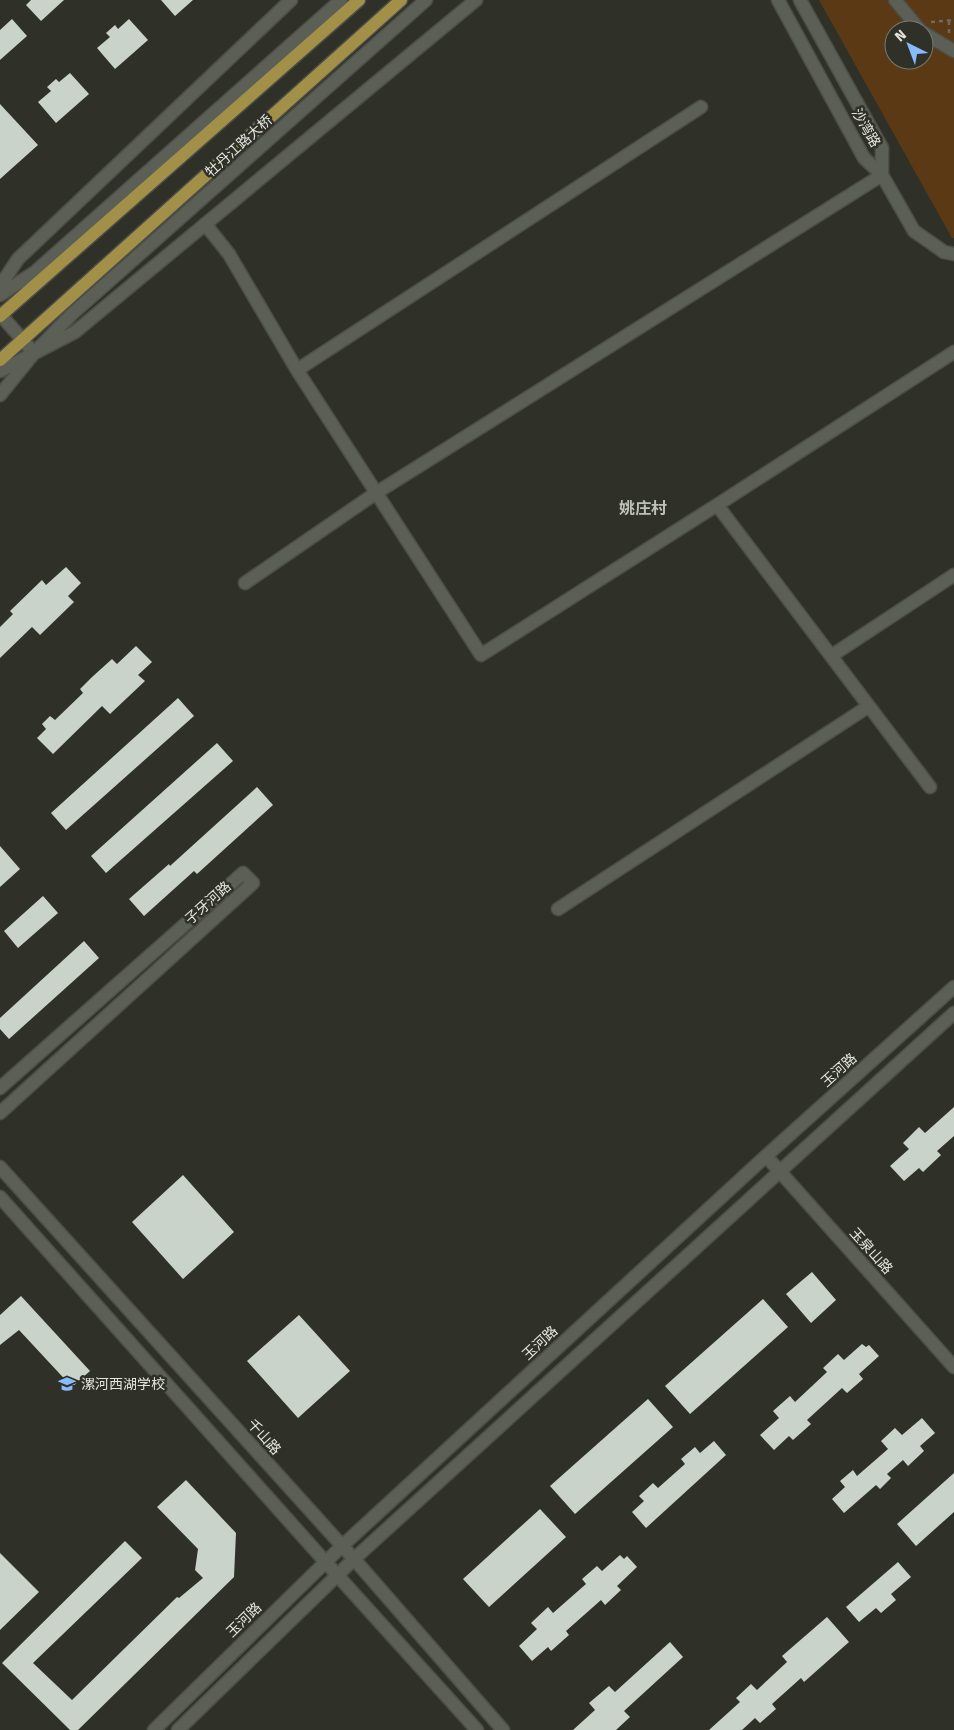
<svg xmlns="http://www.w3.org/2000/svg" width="954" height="1730" viewBox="0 0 954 1730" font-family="'Fira Sans','Noto Sans SC',sans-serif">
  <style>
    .green { fill: #5b3914; fill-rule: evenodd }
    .building { fill: #c9d3c9 }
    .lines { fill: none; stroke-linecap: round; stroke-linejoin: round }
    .minor-casing { stroke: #4c4e47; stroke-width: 15 }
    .major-casing { stroke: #4c4e47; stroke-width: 15 }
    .path { stroke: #696a62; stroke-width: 2.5; stroke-dasharray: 4 4; stroke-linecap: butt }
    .minor { stroke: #5c5f55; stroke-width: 12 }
    .major { stroke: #a39048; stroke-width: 12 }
    .labels { text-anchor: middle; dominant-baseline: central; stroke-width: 5; stroke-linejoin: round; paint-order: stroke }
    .street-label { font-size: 14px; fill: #e4e5df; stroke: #2f3128 }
    .poi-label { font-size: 14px; fill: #e4e5df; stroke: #2f3128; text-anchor: start }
    .quarter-label { font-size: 16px; font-weight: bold; fill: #bdc0b4; stroke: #2f3128 }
  </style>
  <rect width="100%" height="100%" fill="#2f3128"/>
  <path class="green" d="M819,0h135v238h-2zM894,30h30v30h-30z"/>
  <path class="building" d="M31,0h33l-23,21 -15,-16z
    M161,0h32l-18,16z
    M12,19l15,17 -27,24v-30z
    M129,19l19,21 -33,29 -18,-21 13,-11 -4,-4 9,-8 3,4z
    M70,73l19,21 -33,29 -18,-21 13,-11 -4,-4 9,-8 3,3z
    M0,104l38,41 -38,34z
    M66,567l15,16 -13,13 6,6 -34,33 -8,-8 -32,31v-31l13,-13 -3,-3 32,-31 4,5z
    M136,646l16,16 -14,13 7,6 -35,33 -8,-8 -49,48 -16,-16 9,-9 -4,-5 8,-8 5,4 28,-27 -3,-4 11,-11 21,-19 5,5z
    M178,698l16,18 -128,114 -15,-17z
    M217,743l16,18 -127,112 -15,-17z
    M257,787l16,18 -76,69 -3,-3 -50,45 -15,-17 40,-35 1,2z
    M0,846l20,23 -20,18z
    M43,896l15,17 -40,35 -14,-17z
    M84,941l15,17 -90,81 -9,-10v-11z
    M954,1107v29l-17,15 4,4 -18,17 -4,-4 -15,13 -14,-15 19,-17 -6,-6 16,-16 6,6z
    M183,1175l51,57 -51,47 -51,-57z
    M812,1272l24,28 -25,23 -25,-29z
    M21,1296l69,75 -18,16 -53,-57 -19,15v-30z
    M763,1299l25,28 -98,87 -25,-28z
    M299,1315l51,56 -52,47 -51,-57z
    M862,1344l4,3 3,-2 10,11 -20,18 4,5 -16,14 -5,-5 -35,32 4,4 -18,16 -4,-4 -15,14 -14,-15 19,-17 -6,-7 17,-15 5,6 32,-30 -4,-4 15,-14 6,6z
    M648,1399l25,28 -98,87 -25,-28z
    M922,1418l13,15 -15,13 4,5 -16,15 -5,-6 -16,14 4,4 -11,11 -4,-4 -32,28 -12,-14 13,-12 -5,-6 13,-11 4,6 31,-27 -7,-8 14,-13 7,7z
    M714,1441l12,14 -80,73 -14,-16 12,-11 -5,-5 14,-13 5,5 27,-24 -4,-5 14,-12 5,6z
    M954,1473v39l-38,34 -19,-22z
    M186,1480l50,53 -2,44 -156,153h-8l-68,-67 123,-122 17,17 -109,105 39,37 105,-103 2,1 24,-20 -8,-8 3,-21 -41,-42z
    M540,1509l26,28 -77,70 -26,-28z
    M0,1553l39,39 -39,38z
    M620,1555l4,4 3,-3 10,11 -20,19 4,4 -16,15 -4,-5 -35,31 3,4 -18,16 -3,-4 -16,14 -13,-15 18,-17 -6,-6 17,-16 5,6 33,-29 -4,-5 15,-13 5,5z
    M898,1562l13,15 -20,17 5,6 -15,13 -5,-5 -17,14 -13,-15z
    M827,1617l22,25 -45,40 -3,-4 -29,26 4,5 -16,14 -5,-5 -13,12h-33l31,-28 -4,-4 15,-14 6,6 30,-28 -5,-6z
    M670,1642l13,15 -59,54 6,6 -14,13h-43l22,-20 -6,-7 20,-17 6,6z"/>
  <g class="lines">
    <g class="minor-casing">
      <path id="minor" d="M778,0l86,158 18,17v-27l-82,-148
        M895,0l25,30
        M924,33l30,18
        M205,224l24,30 68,116 184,285 236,-150 237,-153
        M0,286l18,-27 273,-259
        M0,295l35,-23 306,-272
        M0,314l34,39
        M297,370l404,-263
        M0,371l75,-39 401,-332
        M0,395l34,-42 38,-39 354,-314
        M717,505l213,282
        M245,583l131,-90 506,-318 32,56 30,21 10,2
        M831,656l123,-81
        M558,909l311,-203
        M0,1088l243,-215 10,10 -253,230
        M766,1156l188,211
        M0,1167l354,392 149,171
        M0,1197l338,379 139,154
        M154,1730l188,-184 424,-390 188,-169
        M178,1730l176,-171 600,-546"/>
    </g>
    <g class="major-casing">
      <path id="major" d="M0,316l359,-316
        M0,360l401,-360"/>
    </g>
    <path class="path" d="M949,21v13
      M931,22l23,-2"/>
    <use href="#minor" class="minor"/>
    <use href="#major" class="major"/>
  </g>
  <defs>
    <g id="school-bare" transform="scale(1.35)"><path d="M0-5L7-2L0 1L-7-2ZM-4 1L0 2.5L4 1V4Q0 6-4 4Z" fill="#89bafc" stroke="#2f3128" stroke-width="2.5" paint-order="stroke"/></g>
  </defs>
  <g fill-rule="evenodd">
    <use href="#school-bare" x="67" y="1384"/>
  </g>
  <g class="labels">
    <g class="street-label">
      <text transform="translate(866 128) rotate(60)">沙湾路</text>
      <text transform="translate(239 146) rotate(-42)">牡丹江路大桥</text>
      <text transform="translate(208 903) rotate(-42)">子牙河路</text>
      <text transform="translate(839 1070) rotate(-42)">玉河路</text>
      <text transform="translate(871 1251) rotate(48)">玉泉山路</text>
      <text transform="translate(540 1343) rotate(-43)">玉河路</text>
      <text transform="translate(264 1437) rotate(48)">千山路</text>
      <text transform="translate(244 1620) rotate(-44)">玉河路</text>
    </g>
    <g class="poi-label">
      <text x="81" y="1384">漯河西湖学校</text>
    </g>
    <g class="quarter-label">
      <text x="643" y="508">姚庄村</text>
    </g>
  </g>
  <g transform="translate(909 45) rotate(318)"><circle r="24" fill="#2f3128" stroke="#777971"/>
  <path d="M0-4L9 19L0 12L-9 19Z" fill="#89bafc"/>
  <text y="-8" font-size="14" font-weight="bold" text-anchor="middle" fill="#e4e5df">N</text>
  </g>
</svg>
